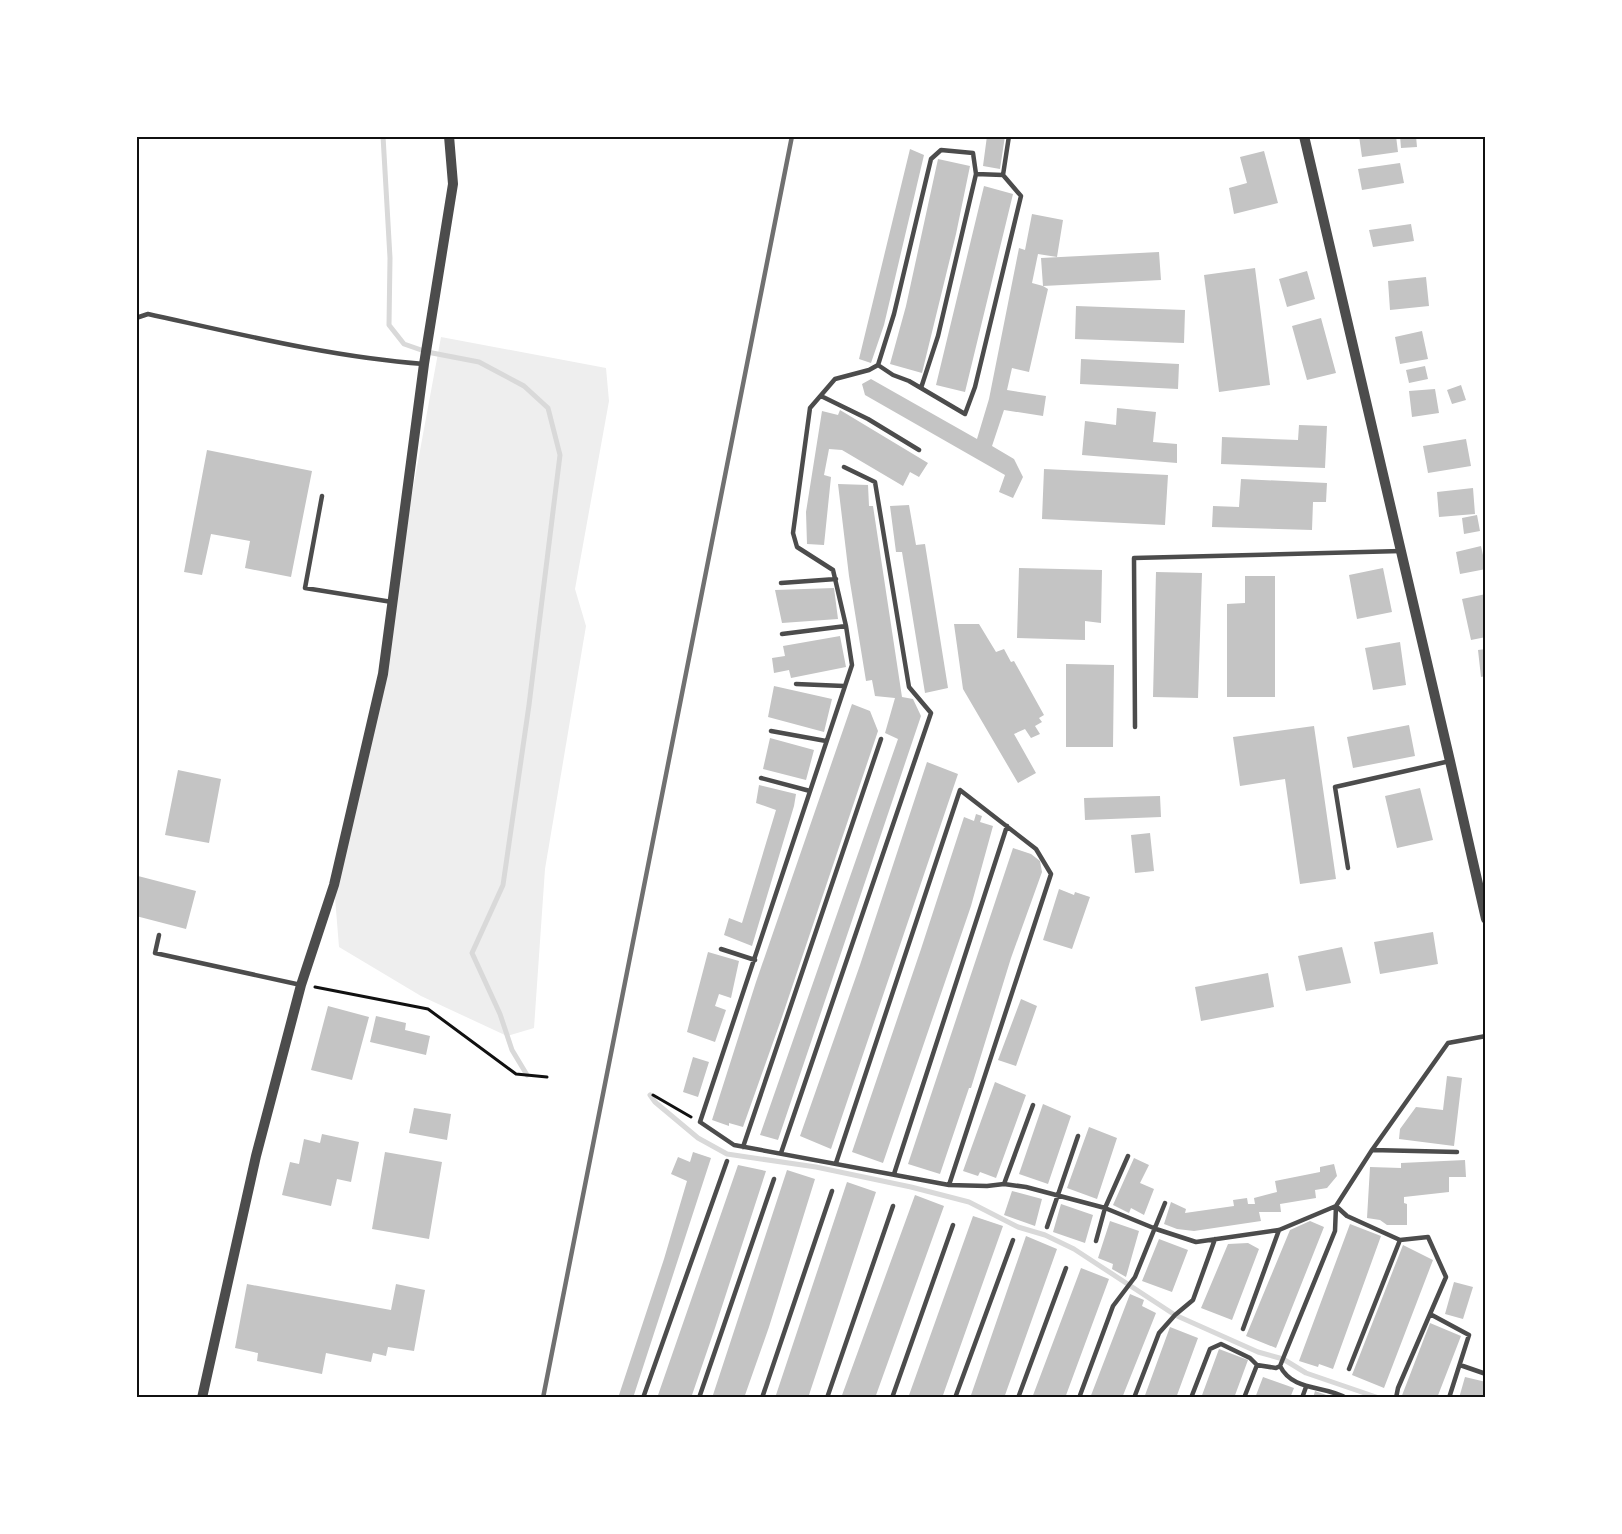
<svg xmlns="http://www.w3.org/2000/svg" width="1622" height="1534" viewBox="0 0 1622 1534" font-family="'Fira Sans Condensed',sans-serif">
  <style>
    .green { fill: #eee }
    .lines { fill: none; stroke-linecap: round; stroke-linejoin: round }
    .stream { stroke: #d9d9d9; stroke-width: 5 }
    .building { fill: #c4c4c4 }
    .path { stroke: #111; stroke-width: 3 }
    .service { stroke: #4c4c4c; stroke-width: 4.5 }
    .tertiary { stroke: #4c4c4c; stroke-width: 10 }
    .rail { stroke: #707070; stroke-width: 4.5 }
    .neatline { fill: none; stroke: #111; stroke-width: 2 }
  </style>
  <rect width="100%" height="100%" fill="#fff"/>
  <path class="green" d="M441,337l165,31 3,33 -34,188 11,37 -41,243 -11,159 -27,8 -86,-40 -82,-49 -5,-62 49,-211 9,-72z"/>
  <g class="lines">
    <path class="stream" d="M383,136l7,122 -1,67 15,19 23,8 52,10 45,24 24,22 12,47 -31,250 -26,180 -31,68 28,61 12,36 15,25
      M650,1095l5,7 43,36 29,16 89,13 95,20 58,15 49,25 27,8 29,14 101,66 83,37 25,7 23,14 73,25"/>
  </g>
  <path class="building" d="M987,136h18l-5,33 -17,-3z
    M1359,136h37l2,16 -36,5z
    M1400,136h16l1,11 -16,1z
    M910,149l14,6 -40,170 -13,38 -12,-4z
    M1264,151l14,52 -44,11 -5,-26 18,-5 -7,-26z
    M938,159l32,7 -14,68 -34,139 -32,-9 16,-58z
    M1400,163l4,20 -42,7 -4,-21z
    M984,186l29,8 -48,198 -29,-7z
    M1032,214l31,6 -6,37 -19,-3 -6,29 11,3 -2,-28 118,-6 2,28 -118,6 5,3 -19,83 -17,-4 -5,22 39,6 -3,20 -39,-6 -12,36 22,13 9,18 -10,21 -14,-6 6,-17 -140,-80 -3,-11 9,-5 106,60 12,-40 30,-151 6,2z
    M1411,224l3,17 -41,6 -4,-17z
    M1255,268l15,117 -51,7 -15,-117z
    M1307,271l8,28 -28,8 -8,-28z
    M1426,277l3,29 -39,4 -2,-29z
    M1076,306l109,4 -1,33 -109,-4z
    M1321,318l15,55 -29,7 -15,-54z
    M1422,331l6,28 -28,5 -5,-27z
    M1081,359l98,5 -1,25 -98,-5z
    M1425,366l3,13 -19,4 -3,-13z
    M1461,385l5,15 -14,4 -5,-14z
    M1435,389l4,24 -27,4 -3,-26z
    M1117,408l39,4 -3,30 24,2v19l-95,-8 3,-34 31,4z
    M840,410l88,53 -9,14 -9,-5 -7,14 -61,-36 -13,-1 -5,26 7,2 -7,68 -17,-1 -1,-32 16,-101 16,4z
    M1299,425l28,1 -2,42 -104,-4 1,-27 76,3z
    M1466,439l5,27 -43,7 -5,-27z
    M207,450l105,21 -21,106 -46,-9 5,-27 -39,-7 -9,41 -18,-3z
    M1044,469l124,6 -3,50 -123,-6z
    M1241,479l86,4 -1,19h-13l-1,28 -100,-3 1,-21 26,1z
    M838,484l30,1 1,21h4l29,191 11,2 8,17 -143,424 -18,-5 138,-396 -13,-6 10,-35 -20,-2 -3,-16 -6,1 -17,-105z
    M1473,488l2,26 -36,3 -2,-25z
    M909,505l7,40 9,-1 23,144 -23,5 -23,-141h-6l-6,-46z
    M1477,515l3,16 -16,3 -2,-16z
    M1481,546l5,23 -26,5 -4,-22z
    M1019,568l83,2 -1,53 -16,-2v19l-68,-2z
    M1383,568l9,44 -35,7 -8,-44z
    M1156,572l46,1 -4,125 -45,-1z
    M1245,576h30v121h-48v-93l18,-1z
    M834,588l4,31 -56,4 -7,-33z
    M1486,594v43l-15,3 -9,-41z
    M954,624h25l17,28 8,-3 7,13 3,-1 30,54 -5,3 3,4 -7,4 5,8 -9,4 -6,-9 -11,5 22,39 -18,10 -55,-94z
    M840,636l6,31 -55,11 -2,-8 -15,3 -2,-15 13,-2 -2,-10z
    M1400,642l6,43 -33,5 -8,-42z
    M1486,649v27l-5,1 -3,-27z
    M1066,664l48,1 -1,82h-47z
    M774,686l58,13 -8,33 -56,-15z
    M852,704l18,7 8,20 -96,286 -39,110 -14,-4v3l-17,-6 44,-138z
    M1409,725l6,31 -62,12 -6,-31z
    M1314,726l22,153 -36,5 -15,-105 -45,7 -7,-49z
    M770,738l44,12 -8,30 -43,-11z
    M927,762l31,12 -127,375 -31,-13 60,-171z
    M178,770l43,9 -12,64 -44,-8z
    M759,785l37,9 -2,12 -42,140 -28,-11 5,-17 13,5 34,-113 -20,-7z
    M1420,788l13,52 -36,8 -12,-52z
    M1160,796l1,21 -76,3 -1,-22z
    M976,814l6,2 -2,6 13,4 -22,80 -88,257 -31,-11 69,-203 43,-132 10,4z
    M1150,833l4,38 -19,2 -4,-38z
    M1013,848l18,6 9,7 2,11 -31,86 -40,130h-2l-29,86 -32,-10z
    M138,876l58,15 -10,38 -50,-13z
    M1059,889l15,6 1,-3 15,5 -18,52 -29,-9z
    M1433,932l5,32 -58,10 -6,-32z
    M1342,947l9,36 -45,8 -8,-35z
    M708,952l31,9 -8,37 -12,-4 -4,12 11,4 -11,32 -28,-10z
    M1268,973l6,34 -73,14 -6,-34z
    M1021,999l16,7 -21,60 -18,-6z
    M328,1006l41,11 -17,63 -41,-10z
    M376,1016l30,7 -1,7 25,6 -4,19 -56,-13z
    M693,1057l16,5 -11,35 -15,-5z
    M1447,1076l15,2 -8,68 -55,-7 1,-10 16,-22 27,3z
    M995,1082l31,13 -30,83 -16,-6 -2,4 -15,-5z
    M1043,1104l28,12 -23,68 -29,-10z
    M414,1108l37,6 -4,26 -38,-7z
    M1089,1127l28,11 -20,61 -30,-11z
    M322,1134l37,8 -8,40 -14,-3 -6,27 -49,-11 8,-33 9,2 5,-25 16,4z
    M385,1152l57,10 -13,77 -57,-10z
    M693,1152l18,6 -78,240h-15l46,-139 23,-78 -16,-7 7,-17 12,5z
    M1134,1158l15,7 -9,18 14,6 -10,26 -13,-7 -2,5 -16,-8z
    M1465,1160l1,17h-17v15l-45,5v6l3,1v21h-20l-7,-5 -13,-2 3,-51 31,1v-5z
    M1334,1164l3,12 -10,12 -12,2 1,8 -36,6 1,8h-22l2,9 -67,10 -17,-2 -13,-5 7,-22 15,7 -1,4 49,-7 -1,-6 14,-2 1,6h7l-1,-6 23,-6 -2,-11 45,-9v-5z
    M738,1165l28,6 -51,157 -24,70h-34z
    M787,1170l28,9 -46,148 -25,71h-32z
    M847,1182l29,10 -68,206h-33z
    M1012,1191l30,8 -7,27 -31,-11z
    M915,1195l29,11 -69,192h-34z
    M1061,1204l32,11 -8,28 -32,-11z
    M973,1216l30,10 -61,172h-34z
    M1110,1221l29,10 -13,46 -14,-8 1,-5 -15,-6z
    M1310,1221l14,6 -48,121 -30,-12 44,-106z
    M1350,1224l31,12 -48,133 -14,-5 -1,3 -19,-6z
    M1026,1236l31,13 -53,149h-34z
    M1159,1239l29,11 -16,42 -30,-11z
    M1248,1243l11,6 -27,71 -31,-12 27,-64z
    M1403,1245l30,15 -49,128 -32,-13z
    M1081,1268l28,11 -44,119h-33z
    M1454,1282l19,5 -10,32 -18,-5z
    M247,1284l144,26 5,-26 29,6 -11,61 -26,-4 -2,9 -13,-3 -2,9 -45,-9 -4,21 -65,-13 1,-8 -23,-5z
    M1130,1294l14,6 -2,6 14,7 -34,85h-32z
    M1430,1323l31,13 -24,62h-36z
    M1170,1327l28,11 -22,60h-32z
    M1219,1349l29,11 -14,38h-33z
    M1263,1377l31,11 -4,10h-35z
    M1465,1377l21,5v16h-27z
    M1315,1391l17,6v1h-19z"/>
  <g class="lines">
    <path class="path" d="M315,987l113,22 88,65 31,3
      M653,1095l38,22"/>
    <path class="service" d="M1009,136l-6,39 -27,-1 -3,-21 -32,-3 -10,9 -37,155 -16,51 -9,5 -34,9 -25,29 -17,125 4,14 36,23 13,56 6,39 -152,457 34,23 215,40 38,1 17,-2 22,3 79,21 51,21 40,13 83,-12 57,-24 36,-56 76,-107 38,-7
      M136,318l12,-4c91,20 183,43 276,50
      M878,365l15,10 16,6 56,33 10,-27 46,-191 -18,-21
      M921,388l17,-52 38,-162
      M821,396l47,23 51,31
      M322,496l-17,92 87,14
      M781,583l55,-4
      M782,634l64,-8
      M796,684l48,2
      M1135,727l-1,-169 267,-7
      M771,731l55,10
      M761,778l49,13
      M1348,868l-13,-81 115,-26
      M159,935l-4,18 146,32
      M721,949l34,11
      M743,1147l138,-408
      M1372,1150l85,2
      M781,1153l150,-440 -22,-26 -34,-205 -31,-15
      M836,1163l124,-373 76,59 15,25 -102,311
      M894,1174l113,-348
      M1004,1184l29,-79
      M1336,1206l11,10 53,24 -51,129
      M1047,1227l31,-91
      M1096,1241l9,-33 23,-52
      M1430,1314l39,21 -20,63
      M1243,1329l36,-99
      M1460,1365l26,9
      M1280,1366c13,26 45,19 66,32
      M643,1398l84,-237
      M699,1398l75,-219
      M762,1398l70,-207
      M827,1398l66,-192
      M892,1398l61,-173
      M955,1398l58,-158
      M1018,1398l48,-130
      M1079,1398l34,-92 22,-29 30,-74
      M1134,1398l25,-65 16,-18 18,-15 22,-61
      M1191,1398l19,-49 11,-5 29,14 7,7
      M1244,1398l13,-33 19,3 4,-2 55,-135 1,-25
      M1302,1398l4,-11
      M1396,1398l2,-10 48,-111 -18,-40 -28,3"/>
    <path class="tertiary" d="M1304,136l146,625 36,158
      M202,1398l54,-242 45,-171 33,-100 49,-211 41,-310 29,-180 -4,-48"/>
    <path class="rail" d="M543,1398l249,-1262"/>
  </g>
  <rect width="1622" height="1534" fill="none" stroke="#ffffff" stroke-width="276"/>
  <rect x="138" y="138" width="1346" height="1258" class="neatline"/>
</svg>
